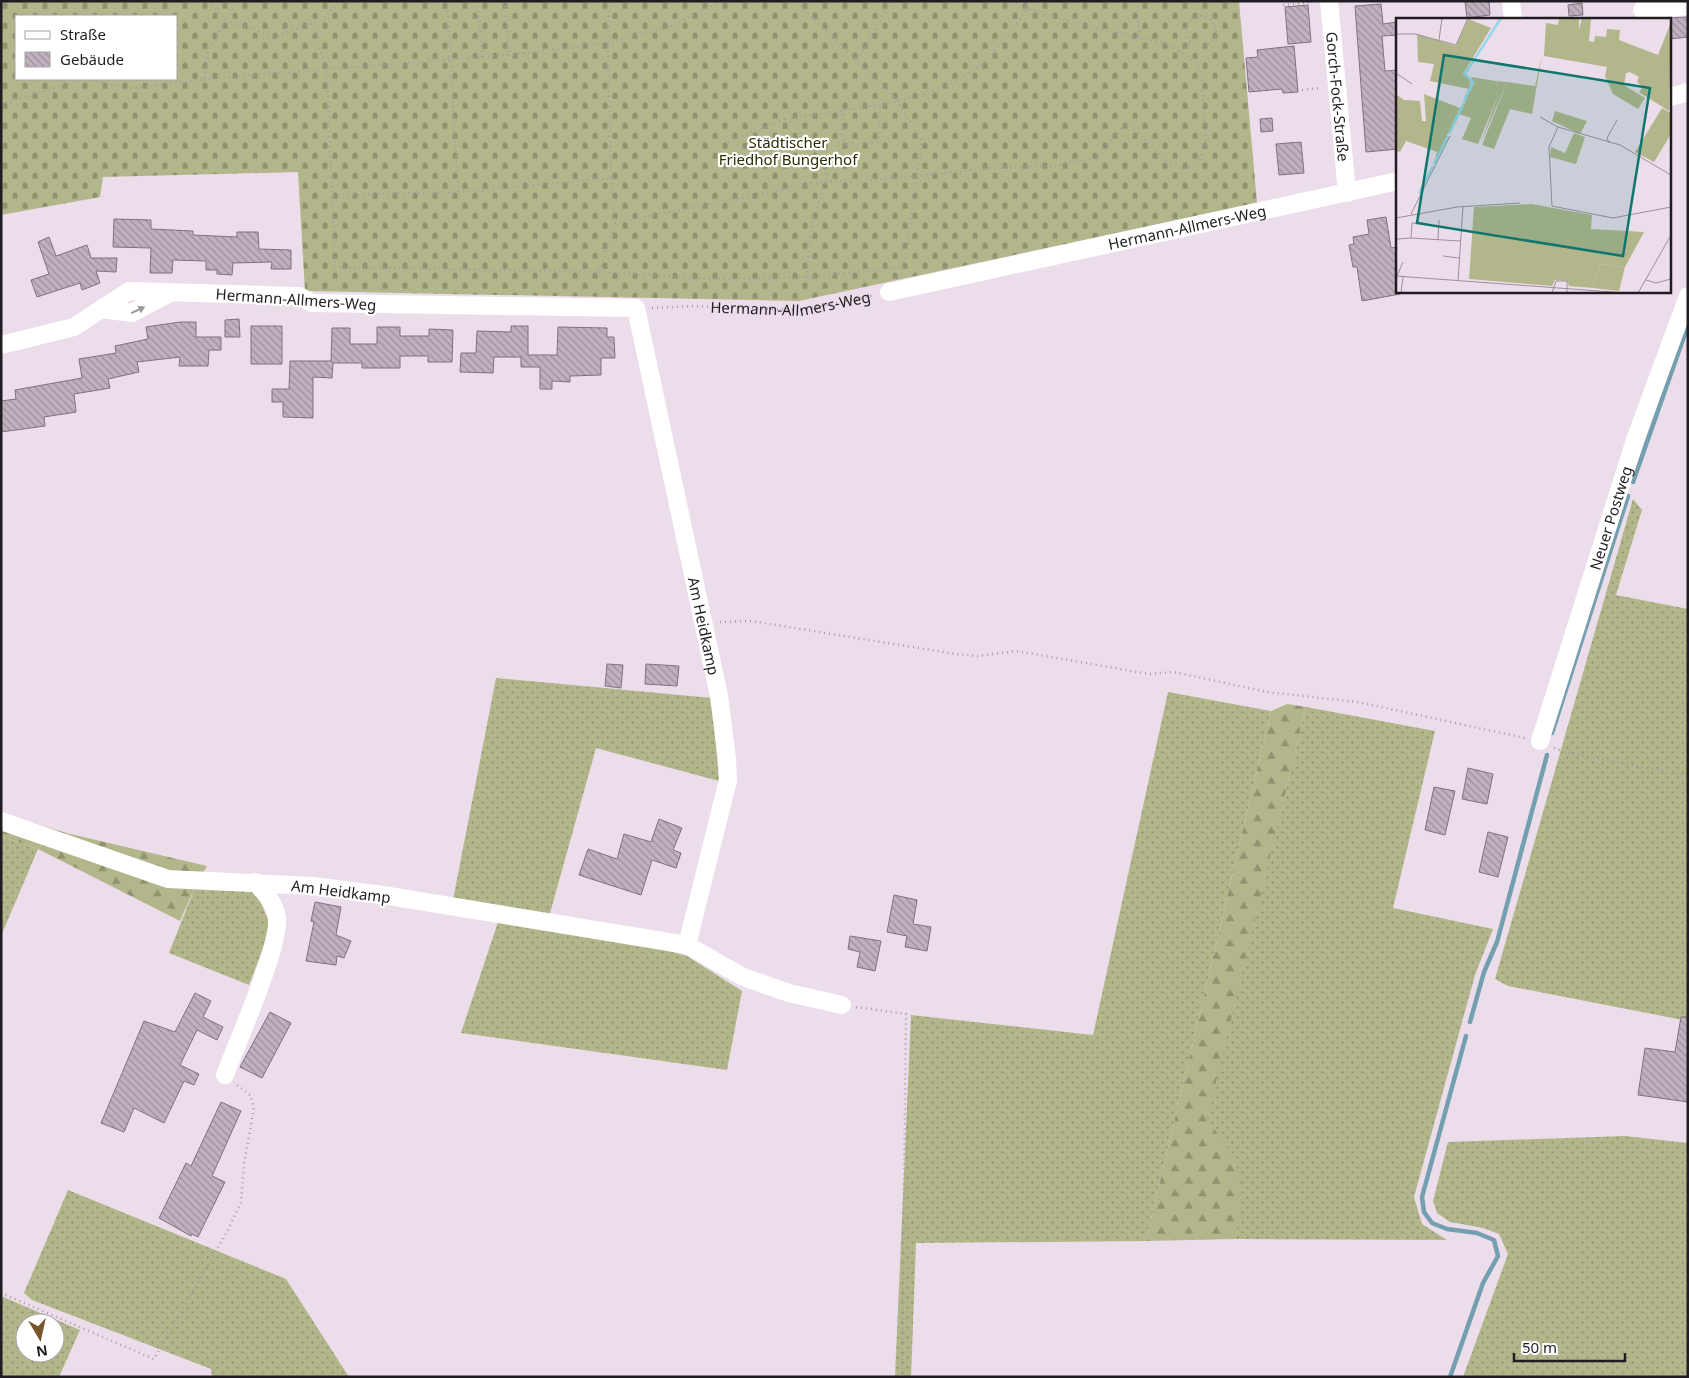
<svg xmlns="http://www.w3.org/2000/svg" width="1689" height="1378" viewBox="0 0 1689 1378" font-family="'Noto Sans',sans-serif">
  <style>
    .grass { fill: url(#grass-dots); fill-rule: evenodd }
    .forest { fill: url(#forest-firs) }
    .cemetery { fill: url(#cemetery-stones); fill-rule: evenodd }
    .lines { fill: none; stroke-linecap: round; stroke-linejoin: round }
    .stream { stroke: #739faf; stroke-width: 4.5 }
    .building { fill: url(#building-back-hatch); stroke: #7f717e }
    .path { stroke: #a89ca7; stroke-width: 2.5; stroke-dasharray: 1 4; stroke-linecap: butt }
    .minor { stroke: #fff; stroke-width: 18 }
    .oneway { fill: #9b999b }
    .labels { text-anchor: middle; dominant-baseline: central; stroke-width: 4.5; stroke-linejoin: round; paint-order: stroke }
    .street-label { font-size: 15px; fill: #211c21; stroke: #fff }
    .park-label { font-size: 15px; fill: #2b2c01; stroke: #fff }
    .inset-river { fill: none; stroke: #96d7ec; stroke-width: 2.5 }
    .inset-road { fill: none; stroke: #9b909a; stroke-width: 1 }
    .view { fill: #0f766e; fill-opacity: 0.15; stroke: #0f766e; stroke-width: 2.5 }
    .inset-edge { fill: none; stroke: #211c21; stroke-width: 2.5 }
  </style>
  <defs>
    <pattern id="grass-dots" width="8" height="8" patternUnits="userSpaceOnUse" patternTransform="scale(1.25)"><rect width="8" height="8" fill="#b3b68a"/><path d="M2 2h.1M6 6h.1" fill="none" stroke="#919370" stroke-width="1.8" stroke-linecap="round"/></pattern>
    <pattern id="forest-firs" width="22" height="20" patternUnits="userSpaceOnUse" patternTransform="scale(1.25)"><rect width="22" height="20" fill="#b3b68a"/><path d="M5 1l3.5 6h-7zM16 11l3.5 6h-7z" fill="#919370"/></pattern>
    <pattern id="cemetery-stones" width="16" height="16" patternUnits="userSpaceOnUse" patternTransform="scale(1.25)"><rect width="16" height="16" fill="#b3b68a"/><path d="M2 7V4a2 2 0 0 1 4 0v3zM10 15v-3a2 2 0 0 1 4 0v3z" fill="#919370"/></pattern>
    <pattern id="building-back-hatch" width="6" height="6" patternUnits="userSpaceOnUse" patternTransform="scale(1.25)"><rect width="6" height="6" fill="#c0b1bf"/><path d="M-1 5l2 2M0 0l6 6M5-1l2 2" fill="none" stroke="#9c8f9b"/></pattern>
  </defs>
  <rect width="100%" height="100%" fill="#ecddeb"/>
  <path class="grass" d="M1633,499l9,11 -26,85 72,14v412l-180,-35 -13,-7z
    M496,678l216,20 7,83 -123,-33 -47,169 -96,-17z
    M1168,692l103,19 -125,530 -230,2 -5,134h-16l16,-362 182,20z
    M1306,707l129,24 -42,177 100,21 -18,46 -61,222 8,27 25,16 -212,-1 6,-36 -35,-84z
    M1,836l37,13 -37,87z
    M196,885l53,2 10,11 12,29 -22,58 -80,-32z
    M498,922l163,27 26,7 55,35 -15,79 -266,-37z
    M1625,1136l63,7v234h-225l45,-123 -9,-20 -16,-6 -33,-6 -13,-9 -4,-12 15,-59z
    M68,1190l218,89 63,98h-137l-1,-8 -179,-69 -8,-7z
    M1,1296l79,34 -21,47h-58zM25,1323h30v30h-30z"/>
  <path class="forest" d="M1287,704l19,3 -99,412c11,16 27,35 32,54 6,21 0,45 -4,66l-89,2 125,-530z
    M1,813l65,20 141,33 -11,19 -16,36 -142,-72 -37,-13z"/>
  <path class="cemetery" d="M1,1h1238l18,202 -458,98 -494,-10 -7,-119 -195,5 -3,20 -99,18zM16,16h160v63h-160z"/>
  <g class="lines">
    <path class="stream" d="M1633,482l55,-157
      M1552,733l76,-237
      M1470,1022l14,-50 13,-30 50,-187
      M1450,1377l33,-94 15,-27 -4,-16 -17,-7 -30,-4 -15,-6 -8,-11 -2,-15 44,-161"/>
  </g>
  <path class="building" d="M1465,1h24l1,14 -23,3z
    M1582,3l1,12 -14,1 -1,-11z
    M1381,4l2,20 15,-2v13l-16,1 3,35 13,-1v79l-32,3 -11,-146z
    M1308,5l3,37 -23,2 -3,-37z
    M1687,17l1,20 -18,2v-21z
    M1294,46l4,46 -15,1 -1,-4 -33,3 -3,-34 12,-1 -1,-7z
    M1272,118l1,13 -12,1 -1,-13z
    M1301,142l3,31 -25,2 -3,-31z
    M1386,217l5,31 7,-1v44l2,3 -38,7 -5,-34h-4l-4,-22 5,-1 -1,-7 16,-3 -2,-14z
    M114,219l37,1v9l42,2v4l44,2v-5h21l1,17 32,1v19h-20l1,-7 -39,1 -1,12 -15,-1v-4h-11v-9l-33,-1 -1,13h-22l1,-25 -38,-1z
    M49,237l7,19 31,-11 4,13h26l-1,14 -20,-1 4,12 -18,7 -2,-7 -43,14 -6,-17 18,-6 -11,-32z
    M239,319l1,18h-15v-17z
    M180,322h16v15h25v13h-12l-1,16h-29l1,-9 -43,5 2,10 -31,7 2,9 -36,6 2,18 -32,5 1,9 -44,6v-31l15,-2 -1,-9 67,-12 -3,-19 37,-6 -1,-7 33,-7 -2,-12z
    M251,326h31v38h-31z
    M511,326h17v29h29l1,-28 49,1v9h7l1,21h-14v17l-31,1v6l-18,-1v8h-12v-22h-19v-10h-27l-1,16 -33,-1 1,-19h15l1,-22 34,1z
    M377,327h23v9h29v-7l24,1 -1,32h-24v-6h-28v12h-38v-5h-29l-1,15 -19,-1v41l-30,-1v-15h-11v-13h17l1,-28h41l1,-33h18v16h27z
    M607,664l16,1 -2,23 -16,-2z
    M646,664l33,2 -2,20 -32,-2z
    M1468,768l25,6 -6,30 -25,-5z
    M1434,787l21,4 -10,44 -20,-5z
    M659,819l23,9 -9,22 8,3 -5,15 -24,-8 -11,35 -62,-20 9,-26 29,10 7,-25 27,8z
    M1488,832l20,5 -10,40 -19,-5z
    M894,895l23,5 -4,24 18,3 -4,24 -22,-4 2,-11 -20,-4z
    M315,902l26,5 -5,28 15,6 -7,17 -7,-2 -1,9 -30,-4 8,-39 -3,-1z
    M850,936l31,5 -6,30 -18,-4 3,-15 -12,-3z
    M195,993l16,8 -8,16 20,10 -6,13 -20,-10 -17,35 19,9 -5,11 -10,-4 -20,42 -30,-15 -10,24 -23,-9 43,-102 31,11z
    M270,1012l21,11 -29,55 -22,-11z
    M1681,1017h7v85l-50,-7 7,-47 30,4z
    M221,1102l20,9 -29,65 13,6 -27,55 -6,-3 -1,2 -32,-18 27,-55 5,3z"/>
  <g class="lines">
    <g class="path">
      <path d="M209,1l17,20 49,15 36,-12 16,-8 12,-15"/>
      <path d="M447,1l11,191"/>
      <path d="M478,1l4,56"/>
      <path d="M505,1l4,54"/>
      <path d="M1137,1l2,36"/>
      <path d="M1283,5l30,-3"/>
      <circle cx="1201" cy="31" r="15"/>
      <path d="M311,24l16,46 8,197 264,5 109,7 99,-2 98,-10 11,-92 4,-17v-19l-22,-38 -102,-100"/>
      <path d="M1182,51l8,-9"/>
      <path d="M857,60l34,-59"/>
      <path d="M87,79l42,10 75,-10 4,-30 30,-48"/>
      <path d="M204,79l305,-24 99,-12 63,-17 51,-25"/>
      <path d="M1302,90l19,-2"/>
      <path d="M1,104l83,-25"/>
      <circle cx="842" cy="144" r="4"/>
      <path d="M842,140l1,-31"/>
      <path d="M728,142l58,-23"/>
      <path d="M847,144h24l8,-5 1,-36"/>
      <path d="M611,178l4,45 211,-42h36l143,-14 51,-1 42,-8 29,-36 40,39 15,8 16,-4 8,-21 -4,-69 -7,-14 -27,-17 -82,-18 -58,-17 -17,-8"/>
      <path d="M333,195l125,-3 153,-14 -3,-135 2,-42"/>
      <path d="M599,271l16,-48"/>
      <path d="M807,277l5,-55 14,-41 1,-9 -17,-31 -24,-22c60,-11 152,-14 198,-57 17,-15 30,-36 44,-53l1,-8"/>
      <path id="s1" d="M652,308l41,-2 108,4 74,-15"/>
      <path d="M720,622l31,-1 205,33 22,2 38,-5 133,23 25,-2 93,20 91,10 167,36"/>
      <path d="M1554,748l10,4 124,24"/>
      <path d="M856,1007l50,7 -4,363"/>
      <path d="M1,1293l153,66 74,-129 13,-28 3,-38 10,-56 -4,-13 -13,-10"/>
    </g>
    <g class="minor">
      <path id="s2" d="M1329,1l18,192"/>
      <path d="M1511,1l2,18"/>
      <path d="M1642,10l46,-4"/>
      <path d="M1670,97l18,-5"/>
      <path id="s3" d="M889,292l509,-111"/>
      <path d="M101,309l31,4 38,-20"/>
      <path id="s4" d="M1,345l73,-18 55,-36 170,5 13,7 324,5 83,388 8,63 1,21 -41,165 -304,-50 -70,-9 -145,-7 -167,-58"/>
      <path id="s5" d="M1540,741l96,-304 52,-141"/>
      <path d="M687,945l56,32 46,16 53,12"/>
      <path d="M225,1075c12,-32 55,-129 52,-157 -2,-15 -13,-26 -22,-36"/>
    </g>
  </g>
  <defs><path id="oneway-solid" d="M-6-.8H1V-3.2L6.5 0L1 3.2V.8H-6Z" transform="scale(1.25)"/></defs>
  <use class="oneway" href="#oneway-solid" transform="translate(138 310) rotate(-24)"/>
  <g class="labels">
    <g class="street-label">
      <text stroke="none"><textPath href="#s2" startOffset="96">Gorch-Fock-Straße</textPath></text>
      <text stroke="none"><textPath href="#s3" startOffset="305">Hermann-Allmers-Weg</textPath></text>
      <text transform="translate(296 299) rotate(4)">Hermann-Allmers-Weg</text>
      <text stroke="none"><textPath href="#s1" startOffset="139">Hermann-Allmers-Weg</textPath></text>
      <text stroke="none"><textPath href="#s5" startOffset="234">Neuer Postweg</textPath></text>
      <text stroke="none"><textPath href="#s4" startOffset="975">Am Heidkamp</textPath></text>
      <text transform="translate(341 891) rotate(7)">Am Heidkamp</text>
    </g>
    <g class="park-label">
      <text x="788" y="142">Städtischer<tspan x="788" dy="17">Friedhof Bungerhof</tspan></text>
    </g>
  </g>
  <g transform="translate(1396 18)">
    <rect width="275" height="275" fill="#ecddeb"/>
    <path d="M163,0h20v12l3,-12h9l-2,23 5,1 1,-6 11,1 1,-8 13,1 -1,10 39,15 13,-33 -2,89 -30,-19 4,-5 -6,-5 2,-5 -9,-5 -4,1 -2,12 21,13 -7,11 -25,-15 -8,-18 2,-9 -63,-11 2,-33 12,2zM72,1l23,9 -28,46 8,6 -2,9 -39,-8 4,-17 -16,-2 -1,-28 39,12zM146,37l-10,59 -22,-5 -16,40 -12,-4 25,-63 28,4zM75,59l25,4 2,15 -20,48 -16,-5 9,-21 -12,-4 15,-31zM28,76l36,14 -26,55 3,-11 -31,-11 -6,11 -4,-1 1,-56 7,5 16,1 2,20h4zM266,90l9,5v21l-17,28 -19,-10zM159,93l32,10 -7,13 -28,-13zM178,115l11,4 -9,27 -26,-7 1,-10 14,6z" fill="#b3b68a"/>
    <path d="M100,63l11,1 -27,63 18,-49zM204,246l25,3 -6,24 -26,-3z" fill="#b3b68a"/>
    <path d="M136,186l60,11 -1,14 53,3 -19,35 -25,-3 -7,24 -24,-2 -2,-5 -12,-1 -3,6 -83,-7 5,-72z" fill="#b3b68a"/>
    <path class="inset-river" d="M68,83l9,-19 -8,-8 36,-56M53,116l15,-31M38,146l14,-28M23,175l14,-27"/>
    <path class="inset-road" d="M0,16h19l41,11 12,-27M43,22l3,-22M0,55l16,11M144,99l18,10M213,125l-2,-5 10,-18M275,157l-51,-30 -62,-18 -9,20 3,59 61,12 58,-11M15,196l39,-78M0,200l61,-11 63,-4M15,220l1,-15h11M42,221l1,-19M0,224l1,-3 14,-1 49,3M47,238l16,2M0,258l230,17M1,258l6,-14M250,262l10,3 15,-4M62,263l5,-75M5,275l2,-16M161,275h-5l4,-12h11v12M242,275l33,-58"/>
    <path class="view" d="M48,37l206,33 -27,168 -206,-33z"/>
    <rect width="275" height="275" class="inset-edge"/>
  </g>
  <rect width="1689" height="1378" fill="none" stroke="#211c21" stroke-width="5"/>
  <rect x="15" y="15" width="162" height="65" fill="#ffffff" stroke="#a6a4a6"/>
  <rect x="25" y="31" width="25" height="8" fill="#ffffff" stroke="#a6a4a6"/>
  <text x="60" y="40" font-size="15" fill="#211c21">Straße</text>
  <rect x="25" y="52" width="25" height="15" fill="url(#building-back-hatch)" stroke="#a6a4a6"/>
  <text x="60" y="65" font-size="15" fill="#211c21">Gebäude</text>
  <g transform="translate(40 1338) rotate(171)"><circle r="24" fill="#ffffff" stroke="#a6a4a6"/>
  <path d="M0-4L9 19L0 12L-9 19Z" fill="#78562e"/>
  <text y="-8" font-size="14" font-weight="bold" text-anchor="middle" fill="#211c21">N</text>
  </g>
  <path d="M1514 1353v8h111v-8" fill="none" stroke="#211c21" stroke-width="2.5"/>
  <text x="1522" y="1353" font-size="15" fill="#211c21" stroke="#ffffff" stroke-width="4" paint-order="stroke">50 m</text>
</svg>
